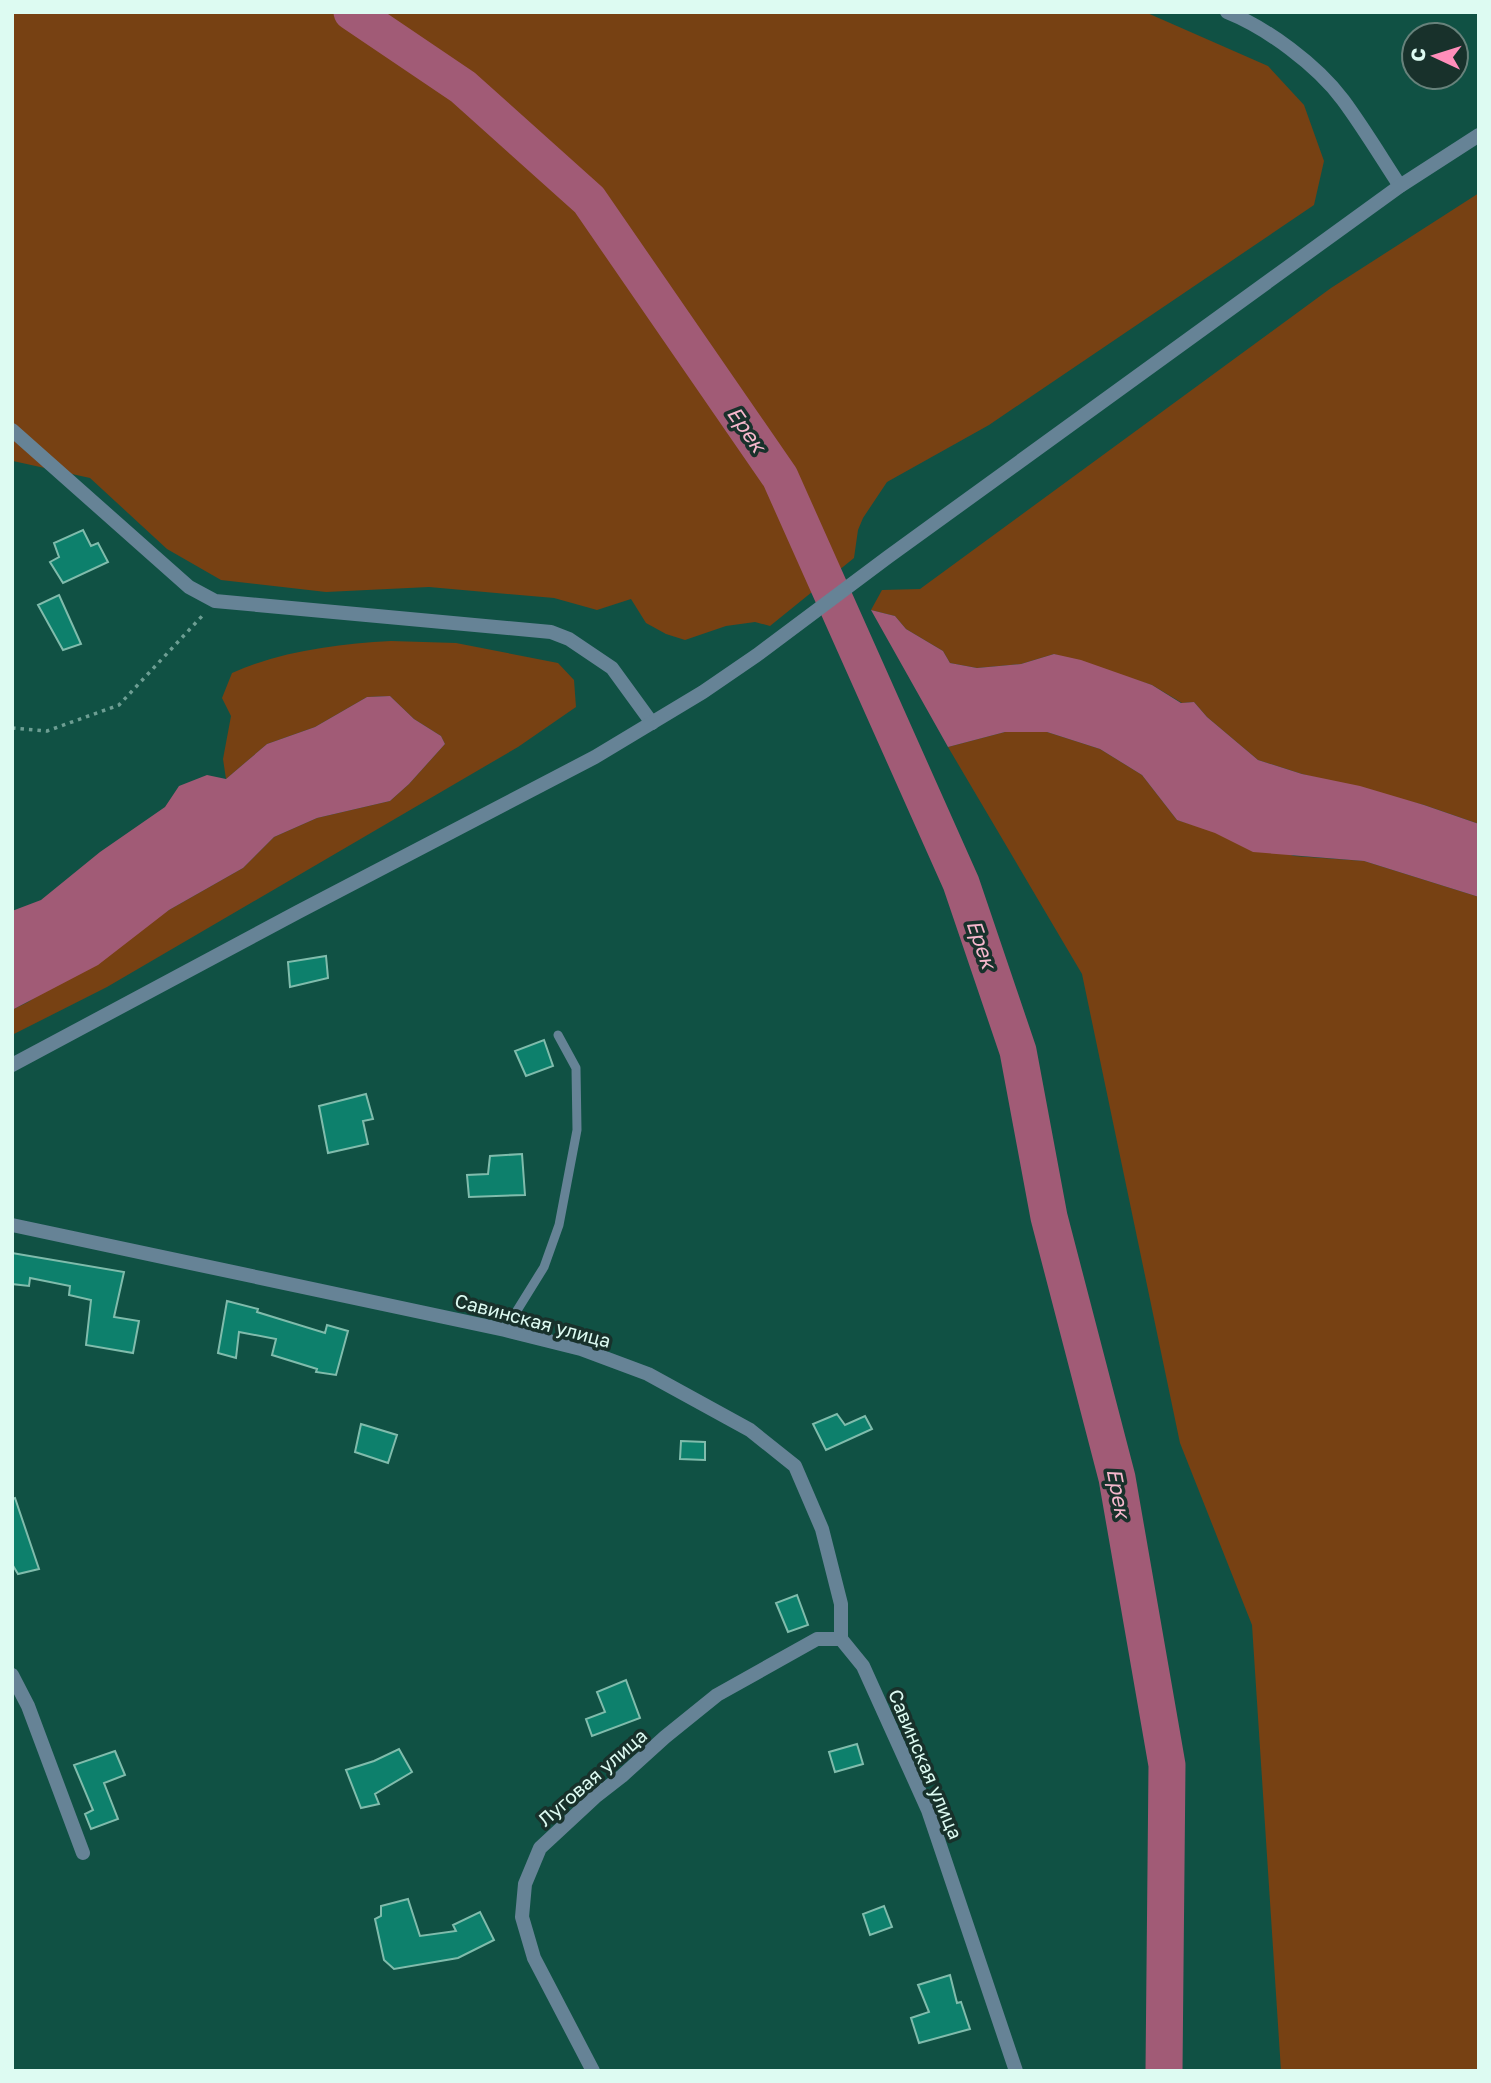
<svg xmlns="http://www.w3.org/2000/svg" width="1491" height="2083" viewBox="0 0 1491 2083" font-family="'Golos Text',sans-serif">
  <style>
    .green { fill: #774113 }
    .water { fill: #a15b76 }
    .lines { fill: none; stroke-linecap: round; stroke-linejoin: round }
    .river { stroke: #a15b76; stroke-width: 37 }
    .building { fill: #0d806c; stroke: #80bcac; stroke-width: 2 }
    .path { stroke: #6d9e93; stroke-width: 3.5; stroke-dasharray: 3.5 5; stroke-linecap: butt }
    .service { stroke: #668396; stroke-width: 9 }
    .minor { stroke: #668396; stroke-width: 14 }
    .tertiary { stroke: #668396; stroke-width: 14 }
    .labels { text-anchor: middle; dominant-baseline: central; stroke-width: 7; stroke-linejoin: round; paint-order: stroke }
    .street-label { font-size: 19px; fill: #ddfbf2; stroke: #18312b }
    .water-label { font-size: 21px; font-style: italic; fill: #f6b8cd; stroke: #18312b }
  </style>
  <rect width="100%" height="100%" fill="#105144"/>
  <path class="green" d="M12,12h1133l123,54 36,39 20,56 -10,44 -325,220 -102,57 -24,36 -5,12 -4,28 -84,68 -15,-4 -29,4 -41,14 -19,-6 -20,-11 -15,-24 -34,11 -43,-12 -125,-11 -103,5 -105,-12 -54,-31 -77,-71 -77,-17z
    M1479,193v631l-55,-19 -122,-31 -44,-14 -51,-43 -13,-15 -12,1 -30,-18 -98,-31 -33,10 -44,4 -27,-5 -7,-12 -37,-22 -11,-13 -24,-6 11,-20 38,-1 411,-301z
    M391,641l65,2 102,20 16,17 2,27 -58,40 -411,240 -95,48v-25l16,-8 141,-92 74,-42 31,-31 43,-19 73,-17 19,-17 36,-40 -4,-8 -27,-17 -24,-23 -23,1 -52,30 -48,17 -41,35 -3,-20 8,-43 -9,-18 10,-25c49,-22 105,-29 159,-32z
    M1005,732h42l53,17 42,26 35,45 117,36 70,5 115,36v1174h-198l-29,-446 -72,-182 -98,-469 -134,-227z"/>
  <path class="water" d="M871,610l24,6 11,13 37,22 7,12 27,5 44,-4 33,-10 27,6 71,25 29,18 13,-1 13,15 51,43 44,14 58,12 64,19 55,19v73l-115,-36 -111,-9 -38,-19 -38,-13 -35,-45 -42,-26 -53,-17h-42l-57,15z
    M390,696l24,23 27,17 4,8 -36,40 -19,17 -73,17 -43,19 -31,31 -74,42 -71,55 -86,45v-99l29,-11 59,-48 65,-45 14,-21 28,-11 19,4 41,-35 48,-17 52,-30z"/>
  <g class="lines">
    <path class="river" d="M352,12l111,75 126,113 191,277 181,406 57,168 31,166 68,261 50,287 -3,306"/>
  </g>
  <path class="building" d="M83,530l8,16 7,-3 10,19 -45,21 -13,-21 9,-5 -5,-14z
    M59,595l22,49 -18,6 -25,-45z
    M326,956l2,22 -38,9 -2,-25z
    M544,1040l9,26 -27,10 -11,-25z
    M366,1094l7,25 -10,2 5,23 -40,9 -9,-47z
    M522,1154l3,41 -56,2 -2,-22 21,-1 2,-18z
    M12,1253l112,19 -10,45 25,4 -6,32 -47,-8 5,-45 -22,-5 1,-9 -40,-8 -1,8 -17,-2z
    M227,1301l31,8 -1,3 68,21 2,-8 21,6 -12,44 -20,-3 1,-3 -45,-14 4,-16 -37,-7 -3,26 -18,-5z
    M837,1414l8,11 20,-9 7,13 -46,21 -13,-26z
    M361,1424l36,11 -9,28 -33,-11z
    M681,1441l24,1v18l-25,-1z
    M15,1498l24,71 -21,5 -6,-10v-65z
    M797,1595l11,30 -20,7 -12,-29z
    M626,1680l14,38 -48,18 -6,-17 19,-7 -8,-20z
    M857,1744l6,20 -28,8 -6,-20z
    M399,1749l13,23 -37,22 4,10 -18,4 -15,-38 28,-9z
    M115,1751l10,24 -21,8 14,36 -27,10 -6,-15 8,-4 -19,-45z
    M408,1899l12,37 36,-5 -3,-6 27,-13 14,28 -36,18 -64,11 -10,-9 -9,-41 6,-3v-10z
    M884,1906l8,21 -22,8 -7,-21z
    M950,1975l7,28 4,-1 9,27 -51,14 -8,-25 18,-6 -11,-27z"/>
  <g class="lines">
    <path class="path" d="M12,728l35,3 72,-26 85,-91"/>
    <path class="service" d="M505,1330l39,-63 15,-42 18,-95 -1,-62 -18,-33"/>
    <path class="minor" d="M1227,12c40,16 90,53 116,88 20,27 38,57 57,86
      M12,430l177,157 26,14 336,31 18,7 43,29 40,55
      M12,1225l493,105 76,19 67,25 102,56 45,36 27,63 19,75v35l22,27 65,144 88,261
      M12,1675l16,31 55,147
      M593,2071l-59,-113 -12,-41 3,-33 15,-36 55,-51 27,-21 43,-39 52,-42 100,-56h24"/>
    <path class="tertiary" d="M12,1065l286,-153 297,-155 108,-65 54,-37 131,-98 512,-371 79,-51"/>
  </g>
  <g class="labels">
    <g class="street-label">
      <text transform="translate(533 1320) rotate(15)">Савинская улица</text>
      <text transform="translate(926 1764) rotate(67)">Савинская улица</text>
      <text transform="translate(592 1777) rotate(-41)">Луговая улица</text>
    </g>
    <g class="water-label">
      <text transform="translate(747 429) rotate(55)">Ерек</text>
      <text transform="translate(982 944) rotate(71)">Ерек</text>
      <text transform="translate(1119 1493) rotate(79)">Ерек</text>
    </g>
  </g>
  <rect width="1491" height="2083" fill="none" stroke="#ddfbf2" stroke-width="28"/>
  <g transform="translate(1435 56) rotate(274)"><circle r="33" fill="#18312b" stroke="#67827b" stroke-width="2"/>
  <path d="M0-5L12 26L0 18L-12 26Z" fill="#ff8eba"/>
  <text y="-10" font-size="19" font-weight="bold" text-anchor="middle" fill="#ddfbf2">С</text>
  </g>
</svg>
